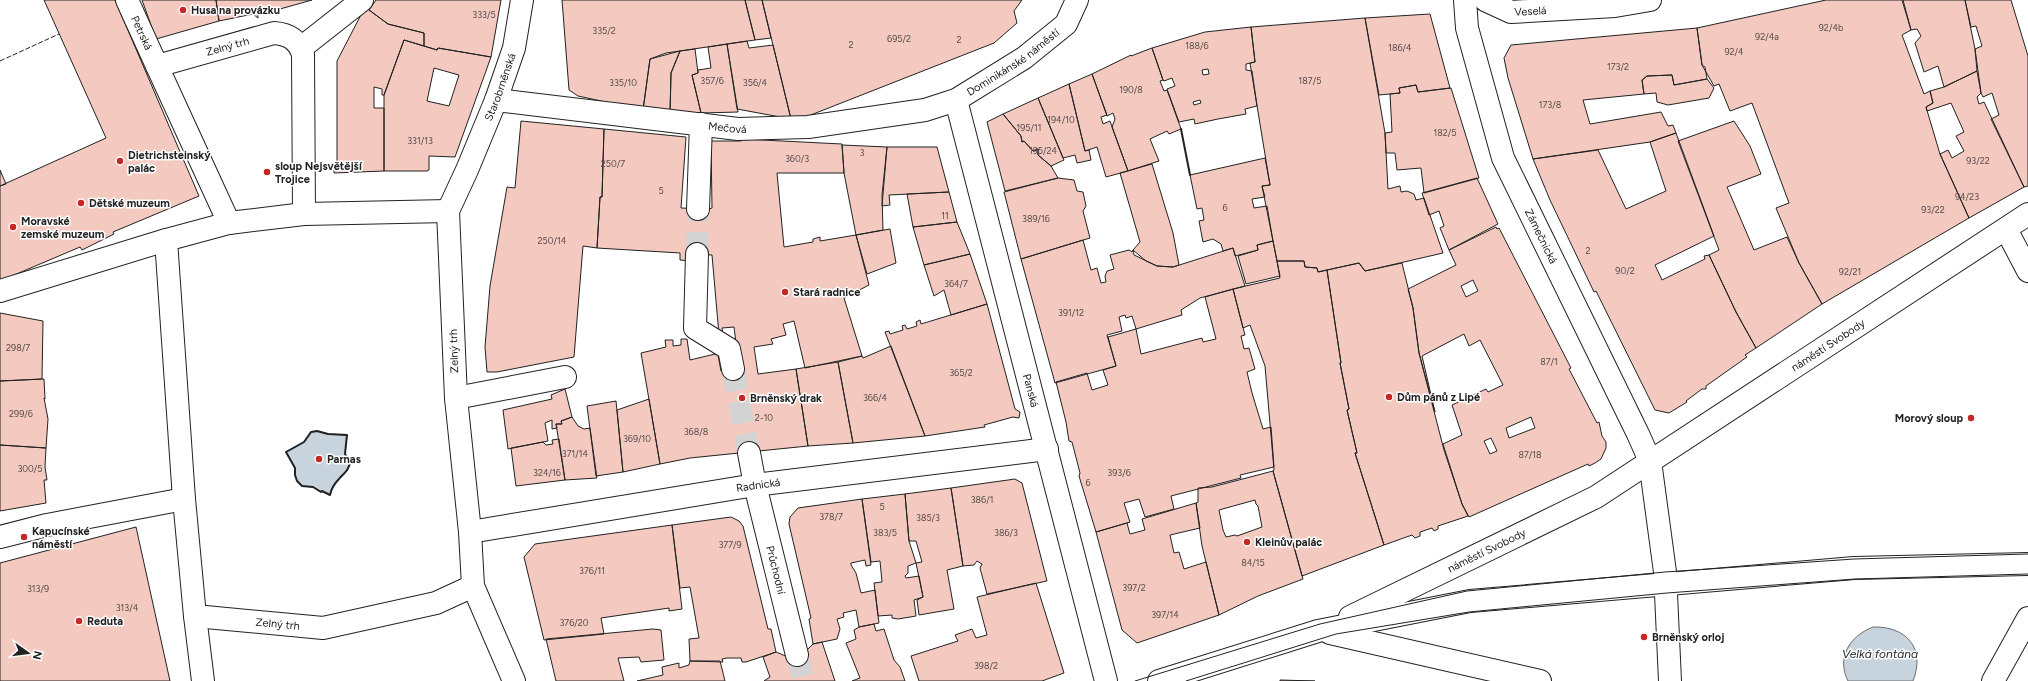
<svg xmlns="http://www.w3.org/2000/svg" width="2028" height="681" viewBox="0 0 2028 681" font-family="Figtree,sans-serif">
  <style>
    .water { fill: #c7d3dd; stroke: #6f6f6f }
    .building { fill: #f3c9c0; stroke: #222; fill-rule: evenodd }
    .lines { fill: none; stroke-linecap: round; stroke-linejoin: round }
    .minor-tunnel { stroke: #d3d3d3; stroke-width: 22; stroke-dasharray: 22 11; stroke-linecap: butt }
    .minor-casing { stroke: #222; stroke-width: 24 }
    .minor { stroke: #fff; stroke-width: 22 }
    .tram { stroke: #222; stroke-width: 1 }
    .fence { stroke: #222; stroke-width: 1; stroke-dasharray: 5 2; stroke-linecap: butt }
    .wall { stroke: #222; stroke-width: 2 }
    .poi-dot { fill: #c62828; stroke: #fff; stroke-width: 1.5 }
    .labels { text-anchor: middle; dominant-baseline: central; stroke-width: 3; stroke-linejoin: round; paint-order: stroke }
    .number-label { font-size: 9px; fill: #564c4a }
    .poi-label { font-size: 11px; font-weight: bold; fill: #222; stroke: #fff; text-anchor: start }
    .street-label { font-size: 11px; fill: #222; stroke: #fff }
    .water-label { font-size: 12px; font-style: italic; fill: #222; stroke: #fff }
  </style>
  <rect width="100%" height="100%" fill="#fff"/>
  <path class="water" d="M317,431l11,3 19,1 -2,19 5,9c-3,11 -6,9 -11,16 -4,3 -8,11 -9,16l-8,-4 -1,1 -8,-5 -11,-1 -5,-5 -2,-6v-7l-9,-16 18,-10 7,-10z
    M1873,627c33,-1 53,21 40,54h-65c-12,-24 2,-45 25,-54z"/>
  <path class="building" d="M44,0h71l84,196 -86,36 1,2 -32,16 -2,-3 -80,34v-95l106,-48z
    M142,0h74l3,21 -63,18z
    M216,0h96l-32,9 -3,4 -2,-3 -17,4v4l-5,-4 -34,7z
    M376,0h125l-10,57 -53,-9 -1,2 -13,-4v-13l-36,-9 -19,-14z
    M562,0h183l10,40 -89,13 -16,6 -7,51 -65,-14 -9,-6z
    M745,0h17l9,38 -16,2z
    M762,0h260l-8,11 3,12 -23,20 -196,77 -7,-1z
    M1826,0h76l9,30 -9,5 22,59 6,-3 3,12 -7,4 14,47 29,64 -147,86 -23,-41 -23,-55 13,-5 -37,-100 -22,8 -11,-27 -5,2 -12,-21 -5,-37z
    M1903,0h62l10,49 2,22 -33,16 -6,-21 -14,6 -9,-29 6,-7 -4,-7 -6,1z
    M1965,0h46l17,56v130l-4,1 -33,-68 8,-4 -7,-22 -9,4 -2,-4 -6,-44 7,-3 -6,-20 -5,1z
    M365,7l23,17 36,9v13l-20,-6 -20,55h-2v-6l-8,-2v21h10v63l-50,2v-5h3v-107z
    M1430,14l20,74 -32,4 -2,-7 -17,3 1,5 -21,2 -14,-77z
    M1365,18l20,115 3,56 12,-3 1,6 6,-1 7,3 2,6 8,-2 19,55 -78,18 -6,-8 -41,9 -1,-4 -12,-1 -1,-6h-27l-15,-75 8,-1 -20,-122 5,-1 -4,-35z
    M1251,27l4,35 -9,2v6l6,1 5,35 -12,3 1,5 -28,5 -23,5 -1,-5 -15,3 -12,-33 8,-3 -3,-8 -8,3 -1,-1 -11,-32 53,-16zM1208,69l1,5 -6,1 -1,-5zM1200,100l1,3 -7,2 -1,-3z
    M1697,28l5,37 3,2 2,12 -33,6 -2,-10 -25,1 -5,4 2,14 -61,6 7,24 71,-12 7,14 5,-1 3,8 -26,9 -117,17 -25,-81 -4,-20 7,-13z
    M404,40l33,10 1,-2 53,9 -36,100 -26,-1v14l-2,1h-43v-76zM434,68l25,7 -10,31 -22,-5z
    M747,41l2,7 24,-3 18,74 -54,-10 -10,-65z
    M727,44l11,68 -37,1 -9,-38 6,-2v-3l13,-2 -3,-21z
    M1152,48l11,32 -3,1 4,10 3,-1 14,39 -12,5 -2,-3 -17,8 9,22 -31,10 -16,-44 3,-8 -2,-6 -6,3 -15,-42 39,-19v1z
    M695,49l3,24 -6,2 9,38 -31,2 1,-42 9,-22z
    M680,51l-9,22 -1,40 -27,-3 7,-51z
    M1977,71l4,22 -4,4 2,7 5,-2 40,85 -55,31 -29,-64 8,-4 4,8 12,-7 -8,-15 8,-4 -13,-29 -24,8 -1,-4 7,-4 -3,-12 14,-4z
    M1092,74l15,41 -6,2 2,7 7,-3 18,50 -22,6 -9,-30 -12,4 -16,-67z
    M1672,75l2,10 33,-6 7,9 -5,10 -41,7 -11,-3 -1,-9 -12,1 -2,-14 5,-4z
    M1069,84l16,67 4,-1 2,10 -14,3 -2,-8 -12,3 -25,-60z
    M1416,85l2,7 33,-4 28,90 -55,15 -3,-25 -24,2 -2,-17h-9l-1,-20 7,-1 -2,-38 10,-1 -1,-5z
    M1038,98l26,62 -13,6 -13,-11v-6l-5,2 -9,-10 -2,1 -1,-6 -18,-22z
    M1003,114l18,22 1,6 2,-1 9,10 5,-2v6l13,11 7,12 -53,13 -18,-69z
    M521,121l83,8 -2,68h-2l-3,51 -14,-2 -9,111 -77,15h-10l-2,-25 5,-61 17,-99 8,1z
    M1734,121l16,25 11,28 -34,13 27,63 33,-13 12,26 23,41 -66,44 -20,-36 -27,-57 10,-5 -41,-109z
    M604,129l82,8 -5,71 28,1 3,-1 -1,-67h30l1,-2 100,5 2,29h-67l7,74 29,-5v-3l7,-2v4l36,-6 13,50 -25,13 18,58 -57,12 -11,-47 -11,3 3,11 -15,4 2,5 -19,3 4,27 38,-5 12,77 -118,12 -30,6 -19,-111 25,-6 -1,-7h8v6l8,-1v-6h6l3,21 25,-6 3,1 3,16 18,-4 -5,-40 -12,1 1,7h-4l-7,-80 -22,-1v7l-10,-1v-7l-83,-5 3,-51h2z
    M1676,133l38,103 -59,29 7,15 43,-21 -1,-3 5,-1 27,57 20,36 -11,7 2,2 -41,29v3h-4l-16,12 1,1 -18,11 -14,-3 -59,-119 -2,1 -44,-92 -17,-41 65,-9 28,59 40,-18 -16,-49z
    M842,145l45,2 -5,48 1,35 -27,5 -12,-62z
    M887,147h50l12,45 -60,3 1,10 -8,1z
    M1265,158l5,27 -8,1 3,11 -13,2 2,9 13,-2 6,35 -16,4 1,5 -23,6 -2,-8 -10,3 -2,-7 -8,-5 -10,3 -4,-21 5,-1 -2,-12 -5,1 -7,-34z
    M1152,164l21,69 6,32 -6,2 -16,-1 -11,-5 -13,-11 7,-8 -20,-69z
    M0,170l6,14 -6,2z
    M1058,178l16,2 3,11 6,1 3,14 -3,5 7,27 -69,21 -17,-67z
    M1477,178l21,46 -49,26 -9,-22 4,-2 -5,-15 -10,4 -7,-22z
    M949,192l8,30 -44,5 -6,-33z
    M957,222l13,32 -46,11 -11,-38z
    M1496,227l1,2 2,-1 72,140 -2,1 28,54 2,-1 3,14 4,6v6l-5,11 -6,4 -6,3 -1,-2 -119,53 -7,-13 -19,-60 19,-9 -10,-30 34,-16 2,3 15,-7 -23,-45 -11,6 -5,-12 -42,22 13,56 -16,-59 -6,-45 -5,-19 48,-24 -7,-15zM1473,280l5,11 -12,6 -5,-11zM1531,417l4,11 -26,10 -3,-10zM1491,438l6,13 -7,3 -6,-13z
    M890,229l6,34 -29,11 -11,-39z
    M1083,240l8,30 6,-2 4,15 5,-1 -1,-6 2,-5 7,-2 -4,-14 19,-5 3,2 1,-2 1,5 23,11 16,1 60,-19 12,38 -45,12 -19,12 1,5 -46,14 -4,-13 -6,2 -1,-3 -6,2 3,14 -15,4 9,31 -61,17 -34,-124z
    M1273,241l7,35 -34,8 -8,-28 20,-6 -1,-5z
    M970,254l17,50 -36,11 -7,-25 -10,6 -10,-31z
    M1277,261h27l1,6 12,1 1,4 9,-2 14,93h-1l9,46 -2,1 10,43h-2l29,92 -82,31 -29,-105 1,-1 -9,-104 -15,-41 -7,3 -10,-39 47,-11z
    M1359,263l6,8 37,-8 11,45 6,45 25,97 18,54 6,12 -30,10v3l-4,2 -2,-3 -12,4v4l-5,2 -3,-3 -28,10 -29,-92h2l-10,-43 2,-1 -9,-46h1l-14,-93z
    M1233,289l12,46 -4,1 3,13 5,-1 6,21 -8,3 5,21 11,36 8,-2 3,40 -34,8 1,3 -70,18 3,13 -29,8 -6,-18 -15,4 6,19 -34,10 -17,-56 1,-3 -8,-31 -3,-1 -3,-19 -10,-40 31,-9 5,17 16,-5 -5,-15 13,-4 -8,-29 28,-8 5,25 61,-16 1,4 13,-3 -11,-42z
    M987,304l28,105 5,3 -1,6 -6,-1 -29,8 1,2 -60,9 -40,-104 4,-1 1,3 13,-4 -1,-4 3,-1 2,4 10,-3 -1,-4 4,-2 1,4z
    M0,313l43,8 -1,58 -42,2z
    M891,346l34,90 -72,7 -15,-81 24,-6 1,2z
    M838,362l15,81 -45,3 -12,-77z
    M44,379l1,20 -1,-1 4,21 -2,29 -46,-3v-64z
    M565,389l7,28 -11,4 1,3h-6l1,4 -5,1v-9l-7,3 3,18 -40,8 -5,-39 49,-11 -1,-4z
    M649,399l11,65 -37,8 -6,-62z
    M616,401l7,71 -27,4 -9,-70z
    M572,417l6,9 6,3 6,-1 7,50 -32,2 -9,-56h6l-1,-3z
    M559,439l6,41 -49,6 -5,-38 32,-6 3,3 7,-1 -1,-4z
    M0,445l46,3 -1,19 2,13h-3l2,23 -46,8z
    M1273,471l30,108 -45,17 -39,19 -17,-69 -6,-43 2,-1v-14l14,-1zM1255,500l1,4 2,2 4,21 -25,9 -2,-1 -9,2 -3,-7 -4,-20z
    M1015,479l7,4 25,98 -60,13 -7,-26 2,-4 -5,-3 -3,4 -11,1 -12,-78z
    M951,488l12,78 -16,4 7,39 -35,6 -2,-15 6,-3 -7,-34 6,-1 -6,-21h-7l-4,-47z
    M905,494l4,47 7,22 -8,3v7l-3,3 1,2 13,-2 4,21 -9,3 2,16 -18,3 -6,-1v-3l-14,1 -4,-33 8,-1 -2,-21 -9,1 -9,-63z
    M862,499l9,66 -5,1 -1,-6 -14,3v2l5,8 5,20 14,-3 4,33 -20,4 -3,-17 -13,3 1,4 -7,2 3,10 -3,10 -24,5 -4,-25 2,-1 -22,-94 1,-7 8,-9z
    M1196,503l4,25 -30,7 4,18 5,-1 5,17 22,-7 13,53 -82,28 -15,-13 -26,-98 31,-9 3,11 15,-4 -3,-11z
    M731,517l8,4 4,5 25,103h3l5,23 -30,10h-4l-1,-4h-14l-5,1 1,3 -33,-1 -1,-22 10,-1 -9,-51 -10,1 -8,-63z
    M672,525l10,84 -13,2v-3l-68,10 3,16 -60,6 -20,-83 11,-13z
    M136,527l34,154h-170v-118z
    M1036,583l28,90 -22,8h-123l-8,-25 47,-15 -3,-6 17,-6 4,9 11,-3 -10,-38z
    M874,624l2,7 8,-2 10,31 6,7 5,14h-53l8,-3 -14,-35 10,-4 -2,-9 5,-3z
    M653,629l8,1 3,30 -23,2 -2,-5 -21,1 6,23h-68l-10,-42z
    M822,642l13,39h-71l6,-4 -7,-20 13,-5 12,5 16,-4 9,-9z
    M690,661h30l5,20h-88l26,-6 -1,-8 17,-4v5l10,-3z
    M1280,680l35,1h-35z"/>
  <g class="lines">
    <path class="minor-tunnel" d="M697,254l1,-45
      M733,369l16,84
      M797,655l7,26"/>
    <g class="minor-casing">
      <g id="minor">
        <path id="s1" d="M127,0l30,66"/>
        <path id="s2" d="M1465,0l2,28 36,130 135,276 12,27 15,111 5,109"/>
        <path id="s3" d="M1485,0l26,12 104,-6 35,-6"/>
        <path d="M301,48l61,-48"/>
        <path id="s4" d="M496,100l242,29 70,-2 117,-17 31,-10 68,-42 42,-34 11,-24"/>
        <path id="s5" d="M956,100l150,581"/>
        <path d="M698,209l3,-85"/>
        <path id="s6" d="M448,211l-144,3 -75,9 -63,17 18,259 11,117 128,12 113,-25 37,-17"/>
        <path id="s7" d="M229,223l-72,-157 117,-33c15,1 24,7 29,21l1,160"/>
        <path d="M2006,229l22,42"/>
        <path d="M697,254l-2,74 34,21 4,20"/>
        <path d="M0,291l166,-51"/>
        <path d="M456,398l109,-21"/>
        <path id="s8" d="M749,453l6,32 42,170"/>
        <path id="s9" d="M470,532l285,-47 292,-36"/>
        <path d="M0,537l47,-12 137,-26"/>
        <path d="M195,616l8,65"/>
        <path id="s10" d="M1350,617l246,-120 432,-283"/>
        <path d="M1330,633l210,48"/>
        <path id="s11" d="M514,681l-41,-95 -3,-54 -14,-134 -8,-187 19,-41 29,-70 18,-52 8,-48"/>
        <path d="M1159,681l159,-50 152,-30 384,-33 174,-4"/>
        <path d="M1993,681l35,-63"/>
      </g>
    </g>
    <use href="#minor" class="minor"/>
    <path class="tram" d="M1135,681l185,-57 147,-33 198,-19 189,-13 174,-5
      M1186,681l150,-47 133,-22 198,-19 188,-14 173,-5"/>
    <path class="fence" d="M0,61l59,-27"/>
    <path class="wall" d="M1181,129l9,46
      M317,431l11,3 19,1 -2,19 5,9c-3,11 -6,9 -11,16 -4,4 -8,11 -9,16l-8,-4 -1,1 -8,-5 -11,-1 -5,-5 -2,-6v-7l-9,-16 18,-10 7,-10z"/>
  </g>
  <g class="poi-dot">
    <circle cx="183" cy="10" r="4"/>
    <circle cx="120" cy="161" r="4"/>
    <circle cx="267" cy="172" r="4"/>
    <circle cx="81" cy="203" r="4"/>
    <circle cx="13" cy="227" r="4"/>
    <circle cx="785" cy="292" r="4"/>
    <circle cx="1389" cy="397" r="4"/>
    <circle cx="742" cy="398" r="4"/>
    <circle cx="1971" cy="418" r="4"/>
    <circle cx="319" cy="459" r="4"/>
    <circle cx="24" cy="537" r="4"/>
    <circle cx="1247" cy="542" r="4"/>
    <circle cx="79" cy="621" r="4"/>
    <circle cx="1644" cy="637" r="4"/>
  </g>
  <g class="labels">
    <g class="number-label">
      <text x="484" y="14">333/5</text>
      <text x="1831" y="27">92/4b</text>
      <text x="604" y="30">335/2</text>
      <text x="1767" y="36">92/4a</text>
      <text x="899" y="38">695/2</text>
      <text x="959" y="39">2</text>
      <text x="851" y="44">2</text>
      <text x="1197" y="45">188/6</text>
      <text x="1400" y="47">186/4</text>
      <text x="1734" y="51">92/4</text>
      <text x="1618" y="66">173/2</text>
      <text x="712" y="80">357/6</text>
      <text x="1310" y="80">187/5</text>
      <text x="623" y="82">335/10</text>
      <text x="755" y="82">356/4</text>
      <text x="1131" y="89">190/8</text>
      <text x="1550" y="104">173/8</text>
      <text x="1061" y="119">194/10</text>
      <text x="1029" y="127">195/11</text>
      <text x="1445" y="132">182/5</text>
      <text x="420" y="140">331/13</text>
      <text x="1043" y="150">195/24</text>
      <text x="862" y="152">3</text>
      <text x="797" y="158">360/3</text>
      <text x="1978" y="160">93/22</text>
      <text x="613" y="163">250/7</text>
      <text x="661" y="190">5</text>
      <text x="1967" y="196">94/23</text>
      <text x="1225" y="207">6</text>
      <text x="1933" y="209">93/22</text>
      <text x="945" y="215">11</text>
      <text x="1036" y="218">389/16</text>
      <text x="552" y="240">250/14</text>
      <text x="1588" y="250">2</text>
      <text x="1625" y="270">90/2</text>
      <text x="1850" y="271">92/21</text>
      <text x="956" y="283">364/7</text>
      <text x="1071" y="312">391/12</text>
      <text x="18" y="347">298/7</text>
      <text x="1549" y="361">87/1</text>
      <text x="961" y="372">365/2</text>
      <text x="875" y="397">366/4</text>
      <text x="21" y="413">299/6</text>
      <text x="764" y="417">2-10</text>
      <text x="696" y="431">368/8</text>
      <text x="637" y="438">369/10</text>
      <text x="575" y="453">371/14</text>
      <text x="1530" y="454">87/18</text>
      <text x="30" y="468">300/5</text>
      <text x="547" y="472">324/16</text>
      <text x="1119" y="472">393/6</text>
      <text x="1088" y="482">6</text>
      <text x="982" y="499">386/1</text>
      <text x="882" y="506">5</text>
      <text x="831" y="516">378/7</text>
      <text x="928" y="517">385/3</text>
      <text x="885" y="532">383/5</text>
      <text x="1006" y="532">386/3</text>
      <text x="730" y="544">377/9</text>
      <text x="1253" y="562">84/15</text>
      <text x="592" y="570">376/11</text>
      <text x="1134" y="587">397/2</text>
      <text x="38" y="588">313/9</text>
      <text x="127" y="607">313/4</text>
      <text x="1165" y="614">397/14</text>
      <text x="574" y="622">376/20</text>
      <text x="986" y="665">398/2</text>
    </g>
    <g class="poi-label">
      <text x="191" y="10">Husa na provázku</text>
      <text x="128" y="155">Dietrichsteinský<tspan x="128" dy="13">palác</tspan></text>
      <text x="275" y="166">sloup Nejsvětější<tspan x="275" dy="13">Trojice</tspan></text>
      <text x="89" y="203">Dětské muzeum</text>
      <text x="21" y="221">Moravské<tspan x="21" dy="13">zemské muzeum</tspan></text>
      <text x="793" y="292">Stará radnice</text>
      <text x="1397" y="397">Dům pánů z Lipé</text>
      <text x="750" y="398">Brněnský drak</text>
      <text x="1963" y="418" text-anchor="end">Morový sloup</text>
      <text x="327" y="459">Parnas</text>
      <text x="32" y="531">Kapucínské<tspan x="32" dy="13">náměstí</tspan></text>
      <text x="1255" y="542">Kleinův palác</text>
      <text x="87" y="621">Reduta</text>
      <text x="1652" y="637">Brněnský orloj</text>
    </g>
    <g class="street-label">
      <text stroke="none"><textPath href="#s3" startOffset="48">Veselá</textPath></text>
      <text stroke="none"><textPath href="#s1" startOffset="36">Petrská</textPath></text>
      <text stroke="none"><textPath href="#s7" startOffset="246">Zelný trh</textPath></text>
      <text stroke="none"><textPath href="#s4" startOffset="533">Dominikánské náměstí</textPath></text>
      <text stroke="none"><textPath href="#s11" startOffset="614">Starobrněnská</textPath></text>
      <text stroke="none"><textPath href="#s4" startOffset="233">Mečová</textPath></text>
      <text stroke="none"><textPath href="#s2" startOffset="250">Zámečnická</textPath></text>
      <text stroke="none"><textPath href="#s10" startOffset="551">náměstí Svobody</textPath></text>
      <text transform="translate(454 351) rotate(-92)">Zelný trh</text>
      <text stroke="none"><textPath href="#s5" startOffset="300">Panská</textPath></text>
      <text stroke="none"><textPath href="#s9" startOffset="292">Radnická</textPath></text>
      <text stroke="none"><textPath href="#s10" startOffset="152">náměstí Svobody</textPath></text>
      <text stroke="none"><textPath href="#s8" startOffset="120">Průchodní</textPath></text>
      <text stroke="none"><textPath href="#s6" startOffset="745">Zelný trh</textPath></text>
    </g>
    <g class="water-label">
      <text x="1880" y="654">Velká fontána</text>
    </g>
  </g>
  <g transform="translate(28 653) rotate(104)" stroke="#ffffff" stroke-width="3" paint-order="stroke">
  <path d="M0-3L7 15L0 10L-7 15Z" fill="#222222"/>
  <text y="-6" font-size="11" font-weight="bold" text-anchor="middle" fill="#222222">N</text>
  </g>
</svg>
